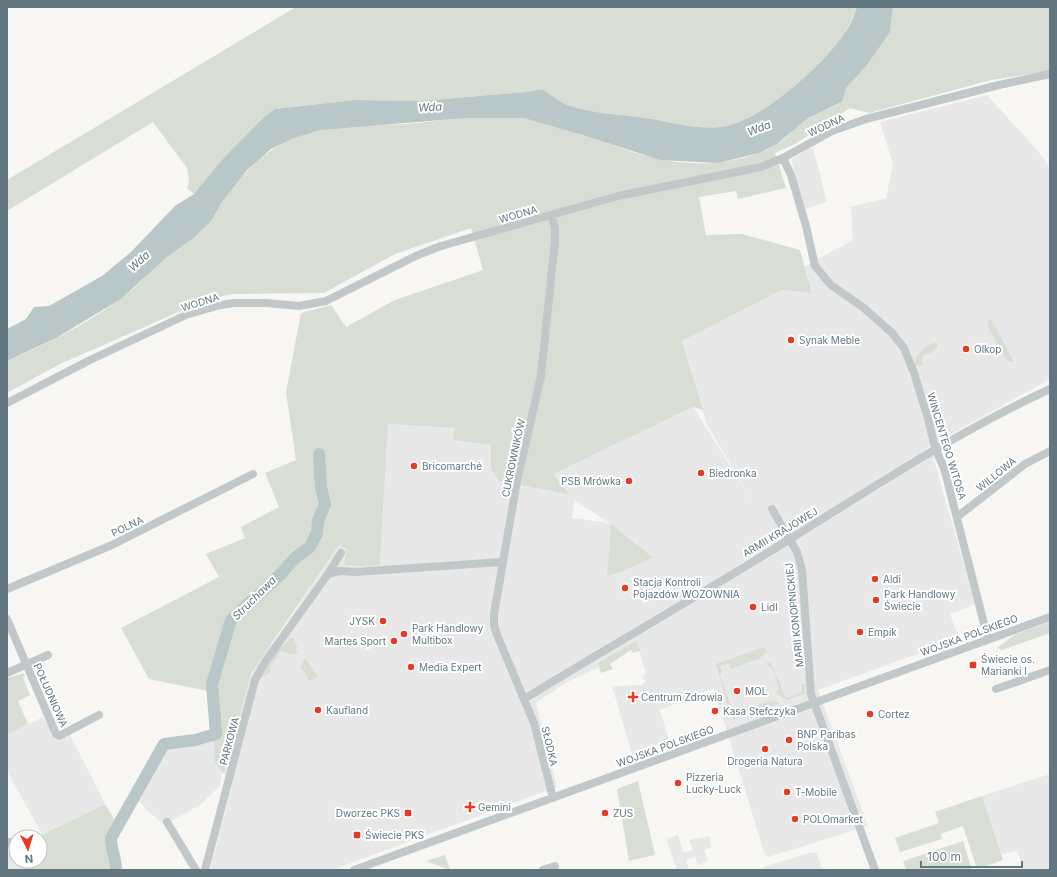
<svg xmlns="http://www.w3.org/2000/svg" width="1057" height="877" viewBox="0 0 1057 877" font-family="Inter,sans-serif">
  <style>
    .built { fill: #e7e8e7; fill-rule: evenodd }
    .green { fill: #d9ded4 }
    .water { fill: #b9c7c9 }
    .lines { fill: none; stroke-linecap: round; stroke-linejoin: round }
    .river { stroke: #b9c7c9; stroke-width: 12 }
    .minor { stroke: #c2c7c9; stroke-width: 8 }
    .poi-dot { fill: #e53b25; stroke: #fff; stroke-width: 1.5 }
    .labels { text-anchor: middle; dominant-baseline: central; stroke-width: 4; stroke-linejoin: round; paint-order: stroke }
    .street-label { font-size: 10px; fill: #61767f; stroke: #fff }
    .poi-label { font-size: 10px; fill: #61767f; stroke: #fff; text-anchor: start }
    .water-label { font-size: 11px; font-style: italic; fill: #5c767a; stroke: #fff }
  </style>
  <rect width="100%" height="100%" fill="#f7f6f3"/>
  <path class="built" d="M987,95l52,57 11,17v210l-120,67 45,158 -25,10 9,25 -141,51 50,136 -100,31 -4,-5 -50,-164 -54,22 9,31 -37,13 -20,-68 30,-1 4,-4 -4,-3 4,-5 -10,-32 -37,22v4l-32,15 -31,21 21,84 -225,83h-122l22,-84 -8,-12 23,-90 7,-18 24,-30 61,-91 8,4 -3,16h36l8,-141 67,4 -1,12 37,5v24l78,25 -17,-20 141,-67 60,95 -46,-77 -25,-84 100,-51 30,3 -7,-27 48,-26 -2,-33 35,-9 7,-34 -13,-42zM574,500l36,23 -38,-5z
    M813,148l14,54 -22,7 -14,-49 17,-11z
    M43,717l15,24 12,-6 35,69 -63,30 -35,-63v-36z
    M218,737l6,24 -4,25 -20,19 -36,20 -21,-19 -5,-7 10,-25 18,-28z
    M1050,774v96h-26l-7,-20 -16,5 -19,-59z
    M678,835l6,18 9,-3 -4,-10 20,-4 3,11 -8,3 4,11 -10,4 -3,-8 -9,3 3,8 -12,2 -11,-31z
    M15,847l1,14h5l4,9h-18v-17z
    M809,853h8l5,17h-61l2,-3z"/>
  <path class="green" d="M296,7h561c-4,9 -7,19 -13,27 -21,31 -81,85 -118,92 -26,5 -54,-4 -81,-8 -25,-4 -53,-4 -77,-13 -9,-3 -18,-11 -26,-16l-16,3 -105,9 -66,-1 -80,9 -10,7 -41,43 -30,35 -7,-6 2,-7 -2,-13 -34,-46 -146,89v-31z
    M893,7h157v64l-59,9 -122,33 -19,-5 -55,36 -20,9 11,35 -48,11 -2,-8 -37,6 7,38 36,-1 58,16 12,43 -30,-3 -100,51 21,69 -10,-3 -140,67 16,20 -70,-13 -8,-12v-24l-38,-5 2,-12 -67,-4 -8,141 -19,1 -17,-1 3,-16 -8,-4 -88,128 -27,101 -9,-12 -3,-70 -63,-13 -28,-51 98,-51 -13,-23 39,-16 -4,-11 38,-20 -14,-34 31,-13 -10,-68 15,-79 30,-8 15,22 49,-27 88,-30 -12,-42 -76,26 -71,39 -91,1 -25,5 -150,66 -51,28v-32c39,-17 78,-36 112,-61 17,-11 30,-28 46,-41 9,-8 21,-14 30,-22 12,-10 18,-22 26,-34 24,-36 57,-65 100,-74 28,-5 57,-3 85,-5 39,-3 80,-12 118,-6 37,6 73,22 109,34 45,15 100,17 142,-7 13,-7 21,-19 33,-27 11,-7 24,-9 34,-16l4,-14 44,-56z
    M991,319l23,43 -7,-1 -19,-34v-5z
    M935,343l2,1 1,3 -9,8 -4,-2 -4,9 3,2 -9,2c-2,-9 11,-22 20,-23z
    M611,524l42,34 -46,19z
    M1050,622v11l-48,17 -5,-2 19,-14z
    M291,638h3c0,5 5,6 2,12l2,3 -8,2 -9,-4 -11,16 1,5 -12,7 21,-33h3z
    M636,641l4,10 -7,2 -2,-3 -21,14 3,5 -12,4 -3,-10z
    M764,647l4,4 -8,7 -29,11 -3,-6 -8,3 2,5 -2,5 11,30 -3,1 -12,-43z
    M305,658l13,18 -9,5 -8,-14z
    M770,661l16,37 16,-6 -1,-8h4v9l-17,7 -10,-5 -2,-3 3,-3 -5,-17 -3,-5h-4l1,-4z
    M24,673l1,3 -2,1 7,18 -12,6 10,23 -21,11v-57z
    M769,701l11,2 -48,17 2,-6z
    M638,781l17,74 -26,6 -12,-72z
    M982,796l21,64 -26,9 -14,-43 -22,8 1,5 -42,13 -5,-14 44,-15 -4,-11z
    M105,804l9,15 -6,19 2,32h-85l-4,-9h19v-24h-3z
    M963,841l9,29h-66l-3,-9z
    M445,855l5,15 -24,-9z"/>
  <path class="water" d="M857,7h36l-3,25 -24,34 -20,22 -4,14 -34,16 -31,26 -18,9 -41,10 -58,-3 -77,-25 -59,-17h-58l-146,12 -26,8 -23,11 -24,21 -26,33 -10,18 -16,16 -29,21 -45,41 -65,39 -49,23v-32l19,-10 8,-12 15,-1 53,-30 29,-24 44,-46 19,-12 29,-35 42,-43 10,-7 80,-9 66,1 105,-9 16,-3c8,5 17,13 26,16 24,9 52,9 77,13 27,4 55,13 81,8 37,-7 97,-61 118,-92 6,-7 10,-18 13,-27z"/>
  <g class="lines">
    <path class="river" d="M116,870c0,-11 -5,-21 -5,-32l53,-94 31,-4 21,-6 -4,-50 19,-64 50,-46 15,-17 14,-10 7,-14 1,-12 7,-17 -4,-17 -2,-33"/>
    <path class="minor" d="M783,158l8,17 15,51 9,40 16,19 33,23 28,25 12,15 10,25 15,49 6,26 9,20 44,171
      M551,215l4,13v12l-14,136 -24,105 -23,133v11l3,10 37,88 19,75
      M7,403l83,-43 96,-45 34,-10 14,-2h32l33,3 27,-5 92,-46 23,-9 177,-50 143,-29 22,-9 49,-27 34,-12 133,-34 51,-11
      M772,509l25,43 5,18 9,124 64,176
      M957,517l68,-53 25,-13
      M328,574l13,-21
      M7,589l105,-44 141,-71
      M7,619l49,115 3,2 40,-21
      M7,673l41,-18
      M996,689l54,-19
      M524,699c88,-54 178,-105 266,-160 85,-53 169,-108 260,-150
      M167,822l29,48
      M7,844l3,-2
      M205,870l50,-190 10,-18 63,-88 12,-3 15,1 147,-10
      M354,870l696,-253
      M543,870l12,-4"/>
  </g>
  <g class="poi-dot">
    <circle cx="791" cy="340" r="4"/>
    <circle cx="966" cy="349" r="4"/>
    <circle cx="414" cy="466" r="4"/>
    <circle cx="701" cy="473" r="4"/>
    <circle cx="629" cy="481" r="4"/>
    <circle cx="875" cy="579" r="4"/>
    <circle cx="625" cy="588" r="4"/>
    <circle cx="876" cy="600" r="4"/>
    <circle cx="753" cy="607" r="4"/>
    <circle cx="383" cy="621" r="4"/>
    <circle cx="860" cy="632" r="4"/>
    <circle cx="404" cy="634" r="4"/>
    <circle cx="394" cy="641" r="4"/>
    <rect x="969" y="661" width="8" height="8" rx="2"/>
    <circle cx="411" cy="667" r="4"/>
    <circle cx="737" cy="691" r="4"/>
    <path d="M631 691h4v4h4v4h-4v4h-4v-4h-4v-4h4z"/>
    <circle cx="318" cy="710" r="4"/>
    <circle cx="715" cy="711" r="4"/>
    <circle cx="870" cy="714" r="4"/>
    <circle cx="789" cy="740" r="4"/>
    <circle cx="765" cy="749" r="4"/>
    <circle cx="678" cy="783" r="4"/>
    <circle cx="787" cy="792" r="4"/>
    <path d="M468 801h4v4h4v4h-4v4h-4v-4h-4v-4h4z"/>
    <rect x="404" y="809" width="8" height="8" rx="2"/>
    <circle cx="605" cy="813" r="4"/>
    <circle cx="795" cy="819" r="4"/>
    <rect x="353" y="831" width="8" height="8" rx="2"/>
  </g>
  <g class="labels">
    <g class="street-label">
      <text transform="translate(826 125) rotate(-25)">WODNA</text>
      <text transform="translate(518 214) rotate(-16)">WODNA</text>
      <text transform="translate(200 302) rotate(-17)">WODNA</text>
      <text transform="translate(947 446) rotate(73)">WINCENTEGO WITOSA</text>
      <text transform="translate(513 458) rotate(-78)">CUKROWNIKÓW</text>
      <text transform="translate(996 474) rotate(-39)">WILLOWA</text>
      <text transform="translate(127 526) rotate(-26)">POLNA</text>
      <text transform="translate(780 532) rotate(-31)">ARMII KRAJOWEJ</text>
      <text transform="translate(794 615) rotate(-96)">MARII KONOPNICKIEJ</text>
      <text transform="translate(969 635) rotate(-20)">WOJSKA POLSKIEGO</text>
      <text transform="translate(51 695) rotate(66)">POŁUDNIOWA</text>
      <text transform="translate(229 741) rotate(-75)">PARKOWA</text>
      <text transform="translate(550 746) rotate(77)">SŁODKA</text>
      <text transform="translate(665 746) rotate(-20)">WOJSKA POLSKIEGO</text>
    </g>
    <g class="poi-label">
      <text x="799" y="340">Synak Meble</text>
      <text x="974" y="349">Olkop</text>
      <text x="422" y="466">Bricomarché</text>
      <text x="709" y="473">Biedronka</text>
      <text x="621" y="481" text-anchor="end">PSB Mrówka</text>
      <text x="883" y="579">Aldi</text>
      <text x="633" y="582">Stacja Kontroli<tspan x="633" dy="12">Pojazdów WOZOWNIA</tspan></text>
      <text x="884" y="594">Park Handlowy<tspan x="884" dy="12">Świecie</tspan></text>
      <text x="761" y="607">Lidl</text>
      <text x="375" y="621" text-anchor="end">JYSK</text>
      <text x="412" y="628">Park Handlowy<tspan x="412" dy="12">Multibox</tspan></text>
      <text x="868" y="632">Empik</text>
      <text x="386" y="641" text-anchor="end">Martes Sport</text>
      <text x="981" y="659">Świecie os.<tspan x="981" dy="12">Marianki I</tspan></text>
      <text x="419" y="667">Media Expert</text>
      <text x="745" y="691">MOL</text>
      <text x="641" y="697">Centrum Zdrowia</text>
      <text x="326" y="710">Kaufland</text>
      <text x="723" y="711">Kasa Stefczyka</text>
      <text x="878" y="714">Cortez</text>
      <text x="797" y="734">BNP Paribas<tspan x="797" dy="12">Polska</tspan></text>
      <text x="765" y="761" text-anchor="middle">Drogeria Natura</text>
      <text x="686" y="777">Pizzeria<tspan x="686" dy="12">Lucky-Luck</tspan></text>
      <text x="795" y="792">T-Mobile</text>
      <text x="478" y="807">Gemini</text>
      <text x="400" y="813" text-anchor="end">Dworzec PKS</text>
      <text x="613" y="813">ZUS</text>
      <text x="803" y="819">POLOmarket</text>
      <text x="365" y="835">Świecie PKS</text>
    </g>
    <g class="water-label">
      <text transform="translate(430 107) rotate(-4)">Wda</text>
      <text transform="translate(759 128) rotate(-21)">Wda</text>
      <text transform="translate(139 261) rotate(-42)">Wda</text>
      <text transform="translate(254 598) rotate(-45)">Struchawa</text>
    </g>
  </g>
  <rect width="1057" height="877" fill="none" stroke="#61767f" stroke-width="16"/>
  <g transform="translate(28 849) rotate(175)"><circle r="19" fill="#ffffff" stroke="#c0c8cc"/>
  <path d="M0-3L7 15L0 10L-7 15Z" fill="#e53b25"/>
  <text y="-6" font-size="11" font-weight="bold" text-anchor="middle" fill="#61767f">N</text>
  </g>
  <path d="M921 861v6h101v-6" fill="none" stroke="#61767f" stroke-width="2"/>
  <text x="927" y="861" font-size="12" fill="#61767f" stroke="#ffffff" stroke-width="3" paint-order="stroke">100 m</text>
</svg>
